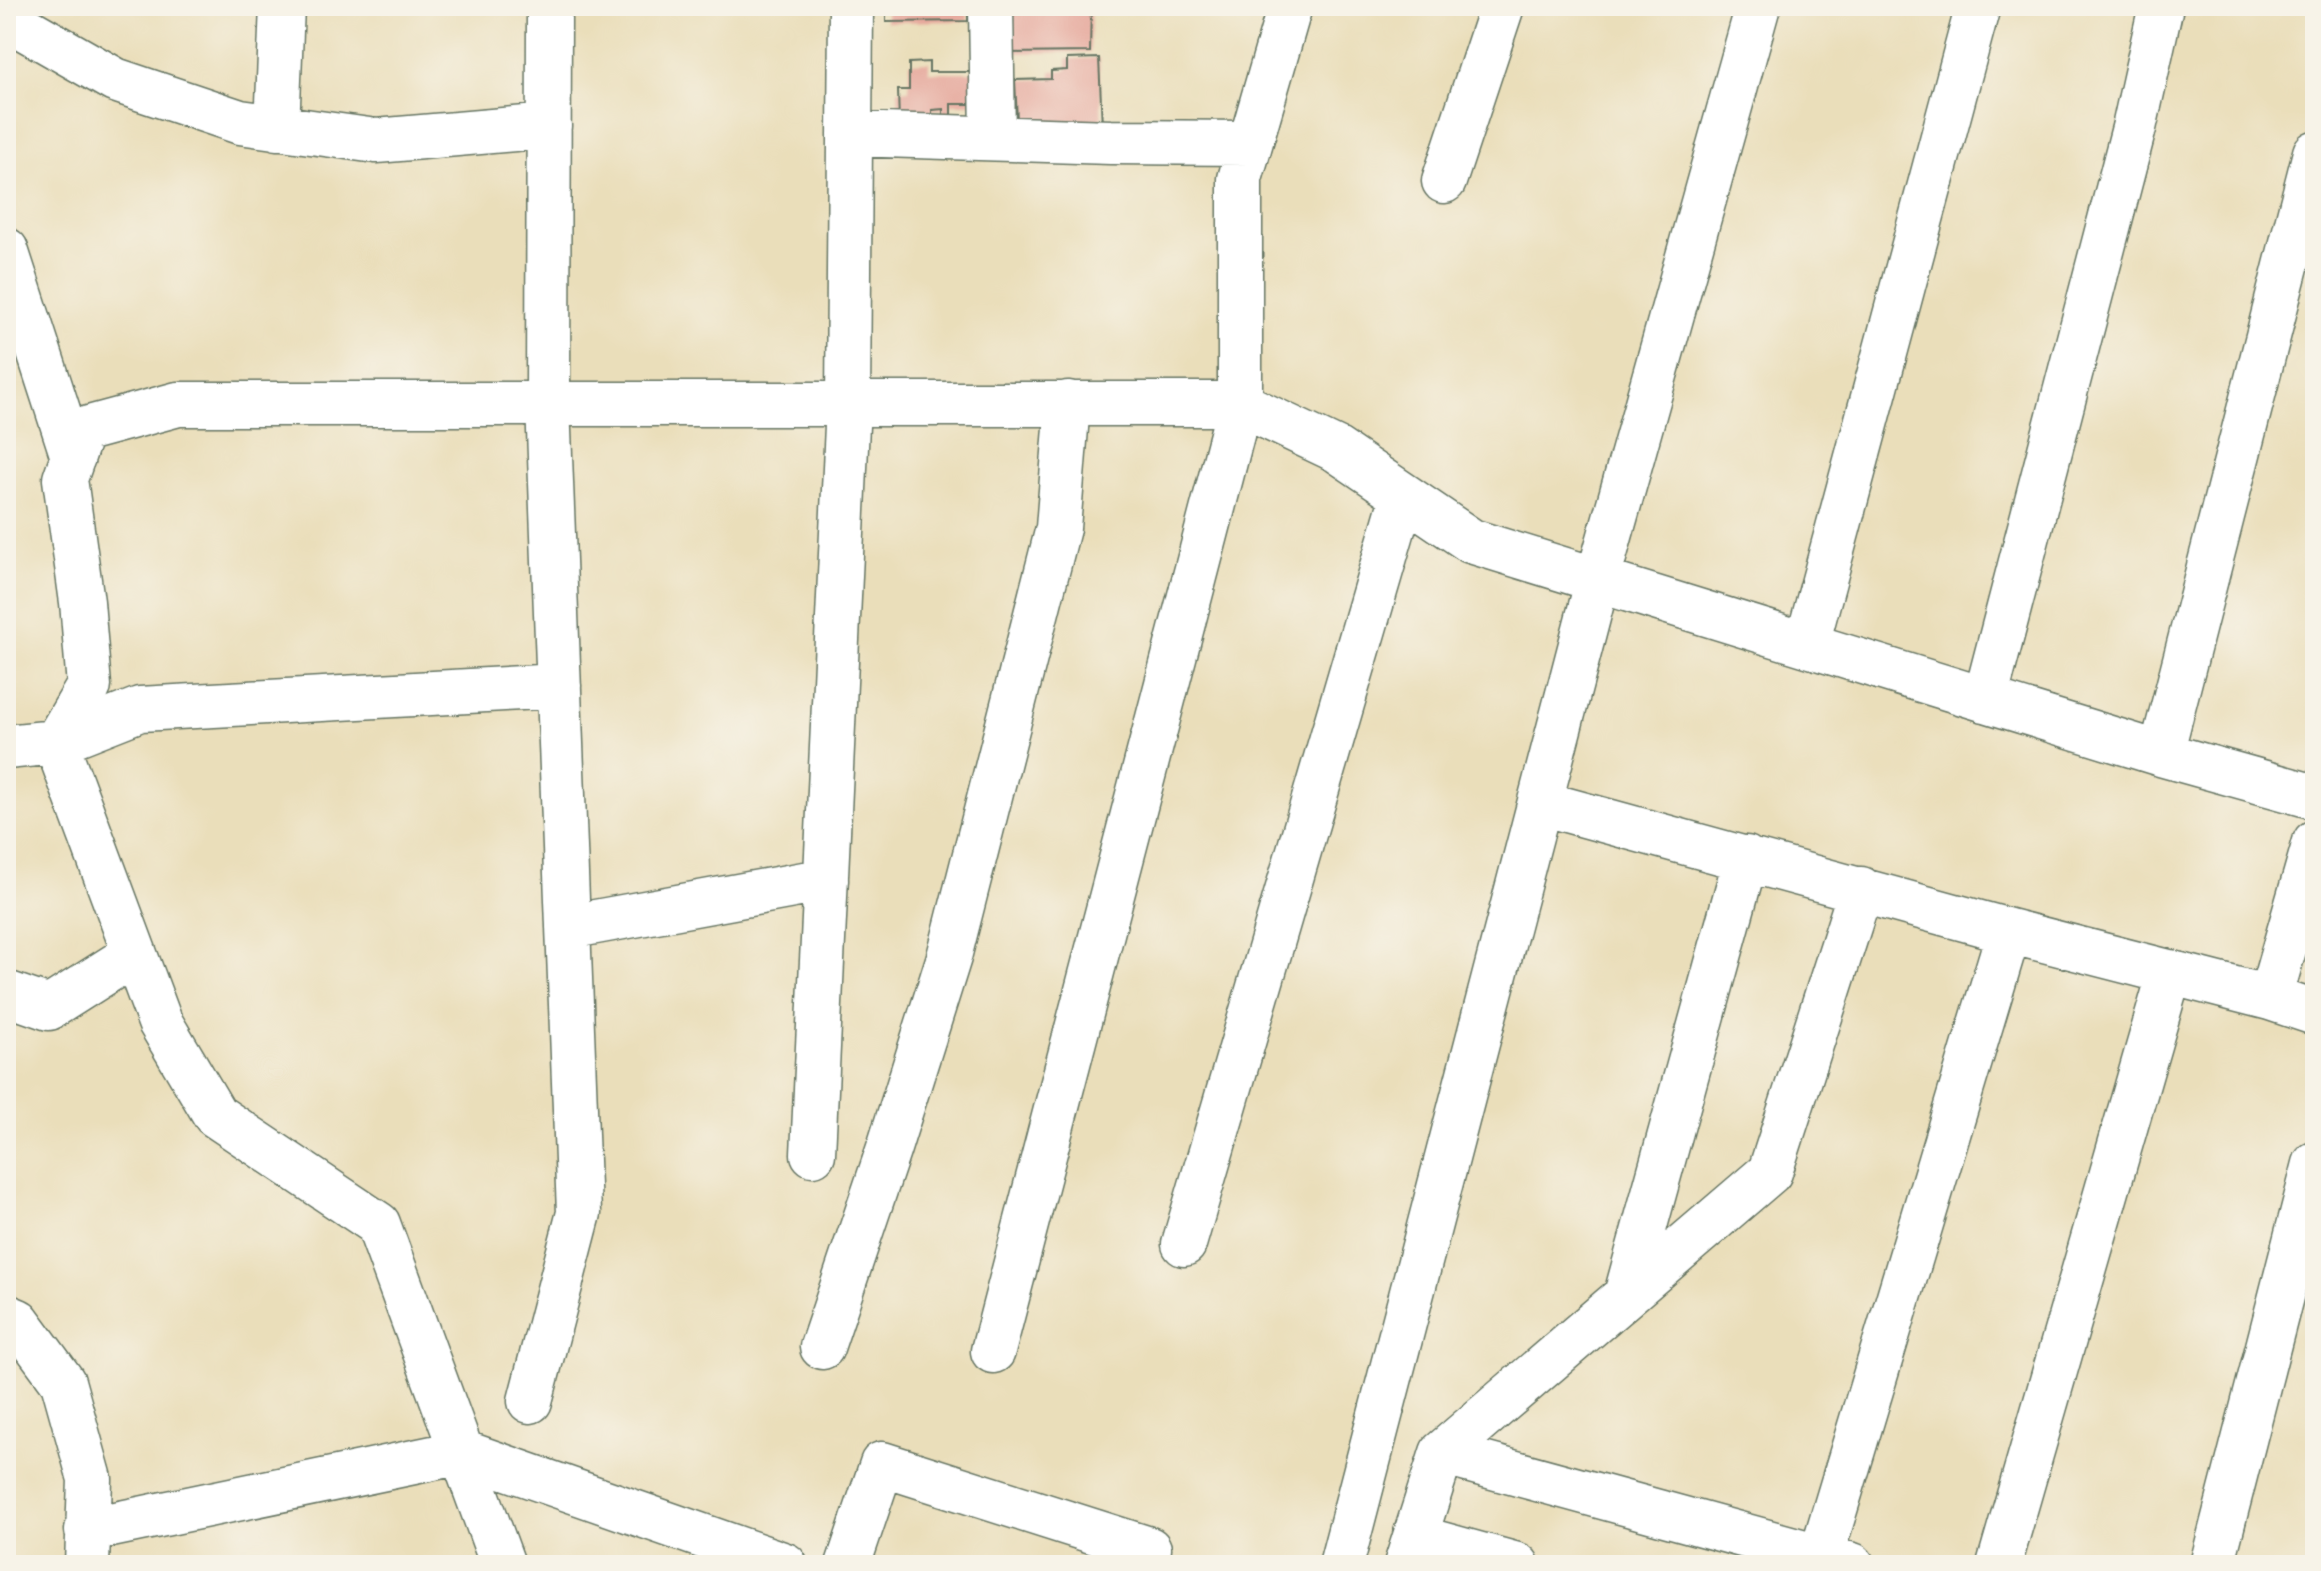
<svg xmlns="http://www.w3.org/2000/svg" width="2321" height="1571" viewBox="0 0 2321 1571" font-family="'Comic Neue',sans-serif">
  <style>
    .building { fill: #e5a498 }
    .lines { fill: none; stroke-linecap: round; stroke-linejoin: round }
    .minor-casing { stroke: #667563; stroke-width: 47 }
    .minor { stroke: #fff; stroke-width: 44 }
  </style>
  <rect width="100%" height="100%" fill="#f7f3e8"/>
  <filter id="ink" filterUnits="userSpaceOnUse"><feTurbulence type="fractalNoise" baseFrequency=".0125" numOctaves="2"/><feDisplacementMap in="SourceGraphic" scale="16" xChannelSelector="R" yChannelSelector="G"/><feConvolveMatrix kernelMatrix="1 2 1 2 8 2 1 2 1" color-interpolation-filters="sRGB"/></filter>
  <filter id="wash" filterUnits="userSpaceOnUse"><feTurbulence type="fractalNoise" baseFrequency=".006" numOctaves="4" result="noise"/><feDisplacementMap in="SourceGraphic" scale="32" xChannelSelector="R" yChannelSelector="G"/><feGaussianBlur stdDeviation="1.8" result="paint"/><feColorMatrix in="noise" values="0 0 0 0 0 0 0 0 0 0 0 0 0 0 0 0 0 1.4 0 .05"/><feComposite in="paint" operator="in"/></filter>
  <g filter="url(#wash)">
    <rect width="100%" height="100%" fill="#eadeba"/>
    <g id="blocks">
      <path class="building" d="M886,6h82v15l-82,1z
        M1000,6h91l-1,46 -93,1z
        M1099,58l3,68 -85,-6 -2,-40 36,-1v-8l16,-1v-11z
        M929,62v10h45v32h-23v21h-8v-16l-11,1v12h-33l-1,-32h11v-27z"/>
    </g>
  </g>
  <g filter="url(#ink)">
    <use href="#blocks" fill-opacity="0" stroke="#667563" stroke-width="2"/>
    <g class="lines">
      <g class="minor-casing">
        <path id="minor" d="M991,6l2,132
          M17,24l98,56 125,42 136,19 173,-15
          M277,128l5,-122
          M850,134l261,8 139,1
          M1444,181l58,-175
          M6,250l67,207
          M1807,644l171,-638
          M1985,700l149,-572 27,-122
          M6,747l50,-5 33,-56 -7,-84 -17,-123 17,-49 96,-26h1062l97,46 134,91 690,213 154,43
          M2161,754l154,-601
          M1541,803l468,128 261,67
          M2315,842l-45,156 45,15
          M568,927l258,-47
          M6,993l43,15 85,-54
          M813,1154l35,-750 3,-398
          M1184,1244l219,-749
          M1626,1295l120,-437
          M6,1316l12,5 45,61 27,97 -3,86
          M822,1347l67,-199 60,-191 109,-429 10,-125
          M993,1351l247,-947v-225l50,-173
          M530,1401l49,-188 -31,-809 1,-398
          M1442,1453l410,112
          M87,1530l375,-78 323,113
          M1415,1537l102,28
          M1821,1556l188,-625
          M503,1565l-125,-341 -163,-109 -55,-93 -104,-280 84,-33 419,-23
          M848,1565l34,-101 267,85
          M1341,1565l257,-986 160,-573
          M1406,1565l36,-112 328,-281 91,-283
          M1999,1565l171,-593
          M2212,1565l103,-401"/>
      </g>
      <use href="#minor" class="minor"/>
    </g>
  </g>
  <rect width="2321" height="1571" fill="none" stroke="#f7f3e8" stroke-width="32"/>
</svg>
